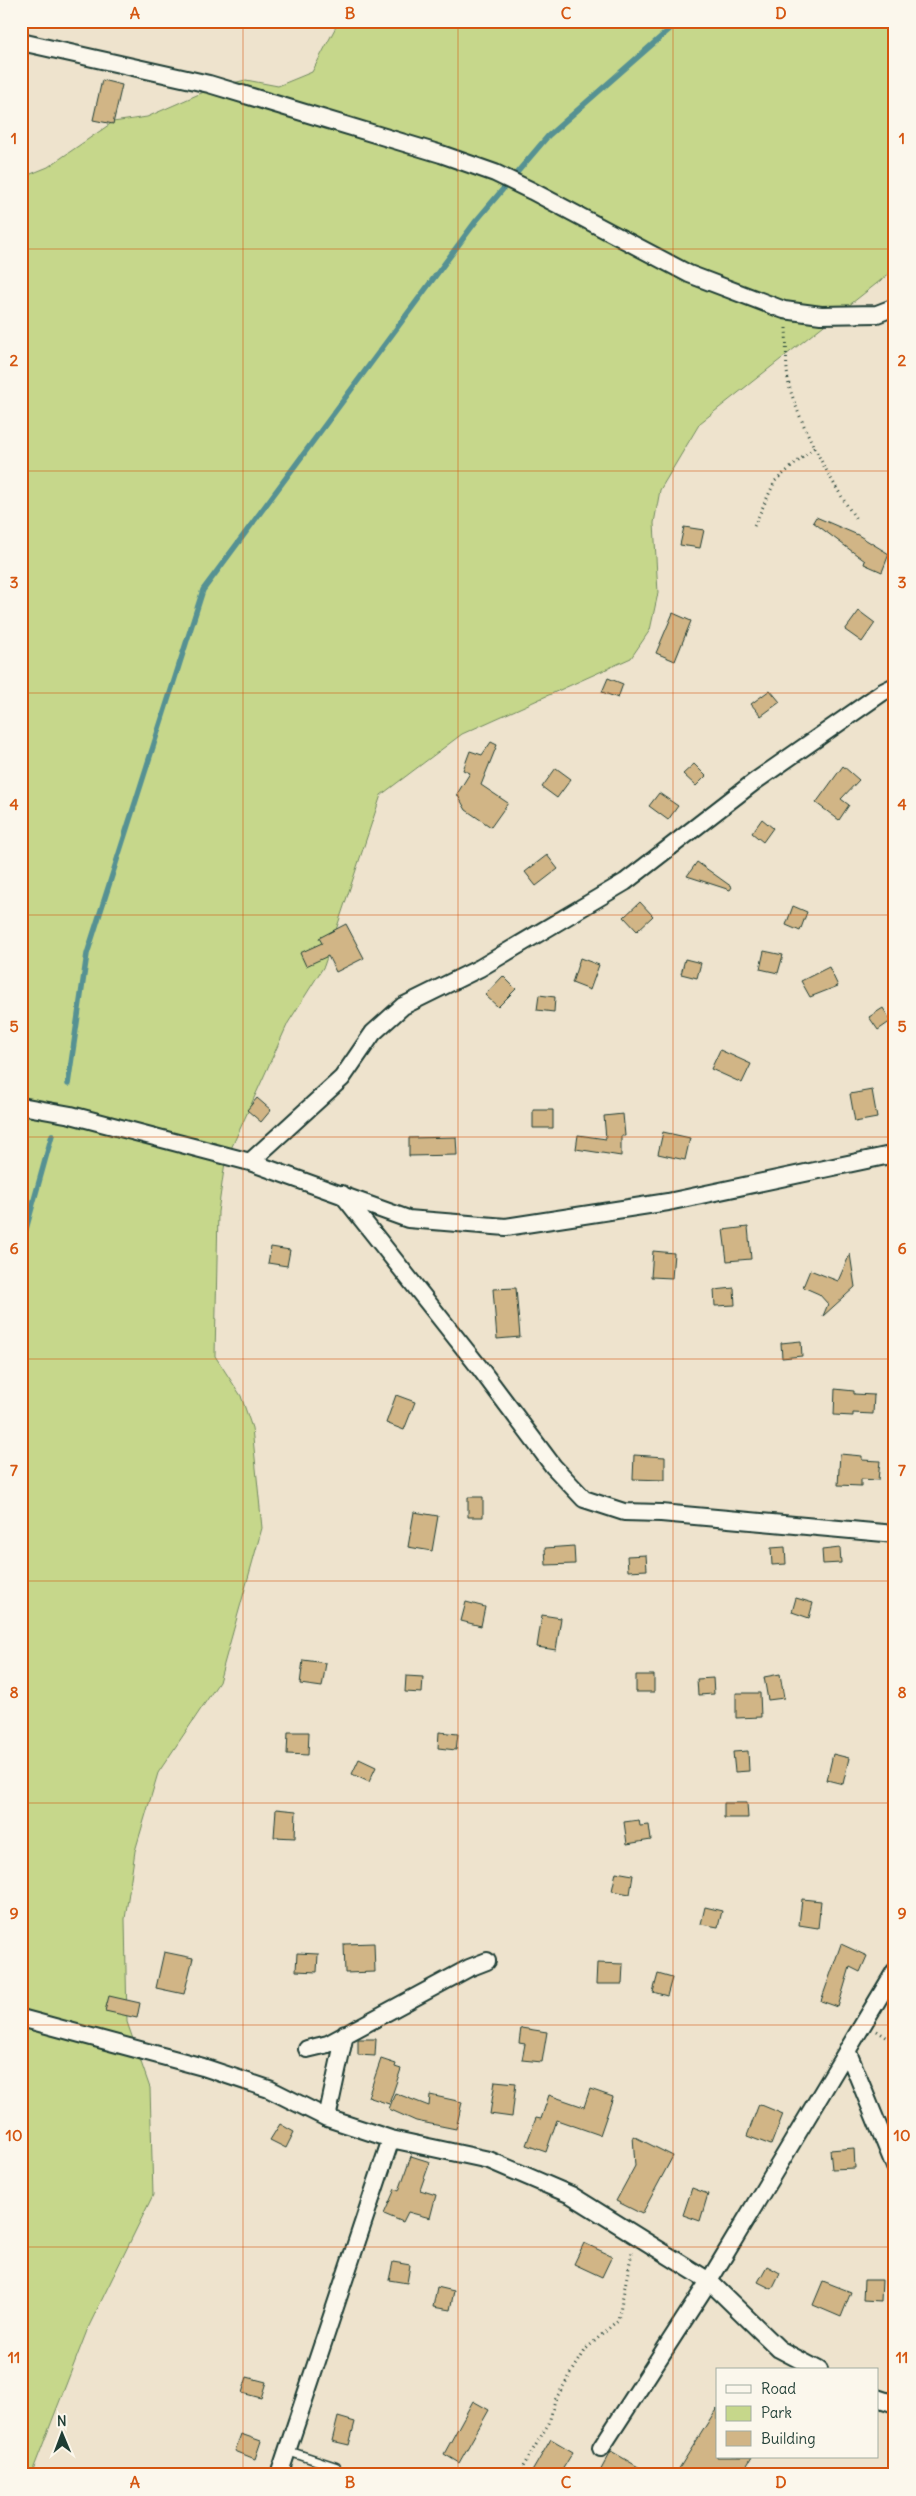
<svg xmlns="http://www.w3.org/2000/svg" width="916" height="2496" viewBox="0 0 916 2496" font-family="Delius,sans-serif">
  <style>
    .green { fill: #c6d78b; stroke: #728a60 }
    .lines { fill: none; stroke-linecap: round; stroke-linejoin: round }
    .stream { stroke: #559193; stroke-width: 5.5 }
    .building { fill: #d1b586; stroke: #1f3d34 }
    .lane-casing { stroke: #1f3d34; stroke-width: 11 }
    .street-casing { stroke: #1f3d34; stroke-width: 20 }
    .path { stroke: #1f3d34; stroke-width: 3; stroke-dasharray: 1 4; stroke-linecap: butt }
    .lane { stroke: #fbf7ec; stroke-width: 8 }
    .street { stroke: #fbf7ec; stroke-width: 16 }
    .grid { fill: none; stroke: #d45610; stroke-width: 1; stroke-opacity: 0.55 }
    .neatline { fill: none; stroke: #d45610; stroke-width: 2 }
    .grid-label { font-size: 16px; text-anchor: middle; font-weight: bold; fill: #d45610 }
  </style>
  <rect width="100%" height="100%" fill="#eee3cd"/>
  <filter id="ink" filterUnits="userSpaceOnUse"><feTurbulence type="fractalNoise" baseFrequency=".02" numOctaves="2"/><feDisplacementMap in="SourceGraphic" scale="10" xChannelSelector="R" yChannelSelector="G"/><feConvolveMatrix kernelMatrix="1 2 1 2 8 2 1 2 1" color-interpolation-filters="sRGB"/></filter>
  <g filter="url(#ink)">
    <path class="green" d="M339,21h556v248l-195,154 -40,67 -6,33 4,70 -8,37 -19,28 -169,76 -81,61 -57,171 -36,57 -63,139 -7,50 -3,144 26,40 11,32 10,100 -43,154 -61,91 -23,78 -10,68 2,103 23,66 3,107 -65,133 -57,147h-10v-2297l27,-11 65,-45 34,-5 68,-30 31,-7 32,6 34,-14z"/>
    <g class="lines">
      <path class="stream" d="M68,1084l19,-130 116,-364 273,-369 72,-85 131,-115
        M21,1247l31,-112"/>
    </g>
    <path class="building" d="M102,80l20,5 -9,39 -20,-4z
      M816,517l42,18 31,19 -7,18 -18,-8 1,-3 -52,-39z
      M684,527l20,3 -4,18 -20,-3z
      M859,611l16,12 -13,19 -17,-12z
      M673,613l18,8 -16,40 -19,-8z
      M608,678l15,6 -5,14 -16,-6z
      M770,690l10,12 -19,14 -10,-12z
      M491,742l6,3 -16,40 27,18 -17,24 -25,-17 -9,-16 13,-21 -7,-3 7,-19 12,4z
      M694,764l12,12 -10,10 -13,-12z
      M843,766l16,14 -18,19 8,6 -10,15 -23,-17z
      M556,768l15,11 -14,19 -15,-11z
      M659,793l19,13 -10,14 -19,-14z
      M762,819l11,9 -10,14 -11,-9z
      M547,855l11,14 -22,17 -11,-14z
      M697,862l35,25 -2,3 -43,-14z
      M640,902l13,14 -16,15 -13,-14z
      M793,906l14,6 -7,19 -14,-6z
      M346,924l18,34 -28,14 -8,-16 -22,10 -6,-13 22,-10 -3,-5z
      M764,951l19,4 -5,18 -18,-4z
      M580,958l19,7 -9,25 -18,-7z
      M685,959l16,4 -4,15 -16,-4z
      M829,967l9,19 -28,11 -9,-16z
      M503,976l13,13 -18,18 -13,-12z
      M539,995l16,2 -1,15 -17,-2z
      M883,1008l8,13 -13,9 -9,-13z
      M720,1050l31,14 -9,19 -31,-14z
      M872,1090l5,28 -22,4 -5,-28z
      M257,1098l14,12 -10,12 -14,-12z
      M533,1110h20v18h-20z
      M623,1114l2,22h-4v20l-45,-7 2,-14 28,4 -2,-23z
      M663,1132l27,6 -5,22 -27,-6z
      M456,1137l1,18 -48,1v-18z
      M748,1227l3,32 -24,2 -4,-31z
      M271,1247l19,3 -3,16 -19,-3z
      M653,1251l21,2 -2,25 -21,-1z
      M850,1254l5,33 -32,29 5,-12 -9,-10 -16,-7 7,-17 28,11z
      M516,1288l4,49 -23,2 -4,-50z
      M734,1288l1,17 -20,1 -1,-16z
      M801,1341l1,15 -20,2 -1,-15z
      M835,1389l19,2v3l20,1 -1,19 -20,-1v3l-19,-1z
      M396,1395l19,7 -11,28 -18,-7z
      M840,1454l22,2v4l18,1 -2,19 -17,-1v7l-23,-1z
      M634,1455l31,2v23l-32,-1z
      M468,1497h15v20h-15z
      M414,1512l24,4 -6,35 -24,-4z
      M574,1546l1,18 -29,1 -1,-17z
      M785,1547l1,17 -14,1 -1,-17z
      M840,1548l1,15 -18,1 -1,-14z
      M646,1555l1,15 -19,1 -1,-15z
      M796,1598l17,5 -4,15 -17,-6z
      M466,1602l19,5 -4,19 -20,-5z
      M542,1615l19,3 -5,32 -19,-3z
      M303,1660l23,3 -4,24 -22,-3z
      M780,1674l4,24 -16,2 -4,-23z
      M636,1675h18v17h-18z
      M406,1676l17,1 -1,16 -17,-1z
      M713,1678l1,16 -16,1 -1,-16z
      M736,1693h24l1,24 -25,1z
      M288,1732h21l-1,23 -21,-1z
      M439,1732l19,2 -2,16 -18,-2z
      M748,1751l1,20 -14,1 -2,-20z
      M833,1754l16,4 -6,26 -16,-4z
      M359,1759l17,8 -7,15 -17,-8z
      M724,1803h23l1,15h-24z
      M276,1809l20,2 -1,27 -21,-1z
      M639,1820l1,6 9,-1 2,15 -24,4 -3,-22z
      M616,1872l17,3 -3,19 -18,-3z
      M802,1899l19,2 -3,27 -19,-3z
      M705,1907l17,4 -4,16 -17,-3z
      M374,1943l1,29 -30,1 -1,-29z
      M841,1944l26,12 -7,16 -10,-5 -12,40 -17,-6z
      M164,1952l29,6 -9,36 -28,-6z
      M297,1953l21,1 -1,18 -21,-1z
      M597,1963l26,1 -1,20h-26z
      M658,1974l14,4 -5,18 -14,-4z
      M109,1996l31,7 -3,15 -32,-7z
      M521,2028l26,4 -5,30 -20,-2 3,-16 -6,-1z
      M358,2039h18l-1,17 -17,-1z
      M381,2059l15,5 -1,3 6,2 -12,35 -21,-7z
      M495,2081l21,2 -4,34 -22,-3z
      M590,2089l23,8 -13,38 -43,-15 -11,32 -20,-7 10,-27 5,1 8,-24 35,12z
      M395,2093l34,13 1,-11 32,7 -6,27 -40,-8 -27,-12z
      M759,2104l24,10 -12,31 -24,-9z
      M280,2124l14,8 -8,16 -16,-8z
      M633,2136l40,20 -31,58 -26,-13 19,-35z
      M854,2148l1,20 -23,1 -2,-19z
      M411,2156l19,6 -10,28 16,5 -6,23 -22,-6 -5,10 -19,-8 11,-25 4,2z
      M692,2188l16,6 -8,27 -17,-6z
      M584,2243l28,13 -10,21 -28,-13z
      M393,2262l17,3 -3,18 -18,-3z
      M767,2266l13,7 -8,16 -14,-7z
      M864,2280h18l-1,21 -18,-1z
      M823,2281l28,11 -10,25 -28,-12z
      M437,2287l17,4 -4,19 -17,-3z
      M247,2377l19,5 -5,16 -19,-5z
      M473,2401l16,9 -30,53 -15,-9z
      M717,2408v49h35l-11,18h-11l-12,-7 -4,7h-39z
      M338,2417l17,5 -6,23 -17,-4z
      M241,2434l20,7 -6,18 -20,-8z
      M551,2439l22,13 -14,23h-29z
      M611,2451l41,24h-54z"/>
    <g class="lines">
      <g class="lane-casing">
        <path id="lane" d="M288,2451l48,16"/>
      </g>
      <g class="street-casing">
        <path id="street" d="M21,42l188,42 232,70 54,19 37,18 157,83 95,36 37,5 56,-1 18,-7
          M21,1106l50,9 179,47 158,57 98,8 162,-25 227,-48
          M250,1162l92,-84 31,-45 30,-27 77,-38 145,-86 129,-100 129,-90 12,-6
          M342,1194l137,173 74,99 31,33 40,13 37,1 234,21
          M21,2018l182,49 66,22 58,29 64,21 98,21 82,35 138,86 70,68 40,21
          M307,2049l21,-5 141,-76 18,-7
          M847,2050l48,117
          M327,2118l18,-84
          M877,2398l18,6
          M601,2448l108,-167 186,-310
          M279,2475l112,-336"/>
      </g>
      <path class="path" d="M786,328c1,19 -1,43 4,61 12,40 43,96 66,130
        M754,526l21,-45 41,-35
        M877,2031l18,12
        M518,2475l31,-52 6,-23 31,-51 32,-29 14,-68"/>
      <use href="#lane" class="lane"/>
      <use href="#street" class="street"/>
    </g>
  </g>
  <path class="grid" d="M243,21v2454M458,21v2454M673,21v2454M21,249h874M21,471h874M21,693h874M21,915h874M21,1137h874M21,1359h874M21,1581h874M21,1803h874M21,2025h874M21,2247h874"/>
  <rect width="916" height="2496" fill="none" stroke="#fbf7ec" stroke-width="55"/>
  <rect x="716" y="2368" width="162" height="90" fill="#fbf7ec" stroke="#a3ada2"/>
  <rect x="726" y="2385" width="25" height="8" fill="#fbf7ec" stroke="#a3ada2"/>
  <text x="761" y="2394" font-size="15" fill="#1f3d34">Road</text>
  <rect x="726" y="2406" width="25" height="15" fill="#c6d78b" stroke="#a3ada2"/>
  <text x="761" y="2418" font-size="15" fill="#1f3d34">Park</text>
  <rect x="726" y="2431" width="25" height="15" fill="#d1b586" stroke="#a3ada2"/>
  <text x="761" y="2444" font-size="15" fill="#1f3d34">Building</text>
  <g transform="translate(62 2434) rotate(359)" stroke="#fbf7ec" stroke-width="4" paint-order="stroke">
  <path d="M0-4L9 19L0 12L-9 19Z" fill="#1f3d34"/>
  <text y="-8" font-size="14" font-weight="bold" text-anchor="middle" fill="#1f3d34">N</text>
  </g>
  <rect x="28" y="28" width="860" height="2440" class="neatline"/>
  <g class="grid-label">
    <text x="135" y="19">A</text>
    <text x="350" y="19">B</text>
    <text x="566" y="19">C</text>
    <text x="781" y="19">D</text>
    <text x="14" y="144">1</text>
    <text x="902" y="144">1</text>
    <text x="14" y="366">2</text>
    <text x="902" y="366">2</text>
    <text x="14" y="588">3</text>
    <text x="902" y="588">3</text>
    <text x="14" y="810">4</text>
    <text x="902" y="810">4</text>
    <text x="14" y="1032">5</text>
    <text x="902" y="1032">5</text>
    <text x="14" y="1254">6</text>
    <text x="902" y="1254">6</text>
    <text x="14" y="1476">7</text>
    <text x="902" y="1476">7</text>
    <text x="14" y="1698">8</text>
    <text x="902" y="1698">8</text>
    <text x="14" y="1919">9</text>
    <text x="902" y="1919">9</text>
    <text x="14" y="2141">10</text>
    <text x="902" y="2141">10</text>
    <text x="14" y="2363">11</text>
    <text x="902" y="2363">11</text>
    <text x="135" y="2488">A</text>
    <text x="350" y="2488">B</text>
    <text x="566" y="2488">C</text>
    <text x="781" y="2488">D</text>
  </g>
</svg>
